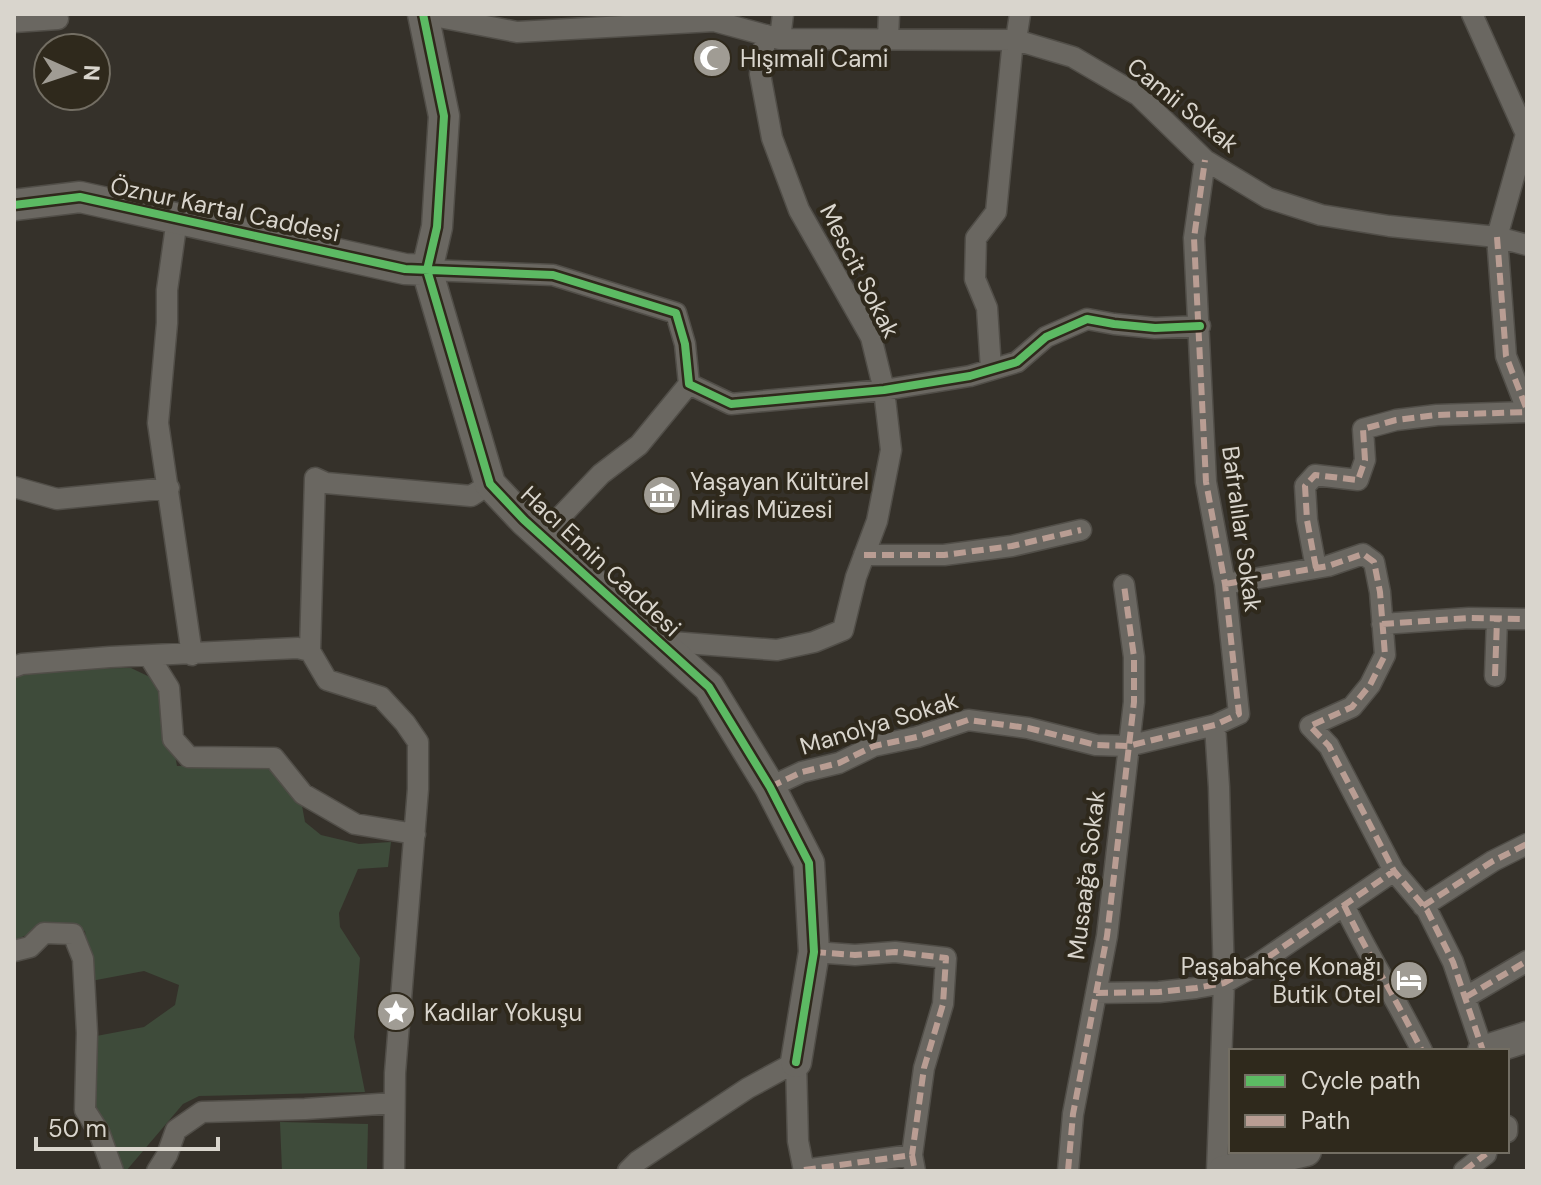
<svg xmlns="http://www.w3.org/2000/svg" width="1541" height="1185" viewBox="0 0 1541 1185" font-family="'DM Sans',sans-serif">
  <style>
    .green { fill: #3e4b3a }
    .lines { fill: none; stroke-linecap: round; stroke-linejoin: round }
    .street-casing { stroke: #514e48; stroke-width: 23 }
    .secondary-casing { stroke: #514e48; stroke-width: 33 }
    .street { stroke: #6a6761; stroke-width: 20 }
    .secondary { stroke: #6a6761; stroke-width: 30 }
    .quiet { stroke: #b99d93; stroke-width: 6; stroke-dasharray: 12 6; stroke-linecap: butt }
    .cycleway-casing { stroke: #2f291c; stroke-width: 13 }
    .cycleway { stroke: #5cba63; stroke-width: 8 }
    .labels { text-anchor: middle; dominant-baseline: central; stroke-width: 8; stroke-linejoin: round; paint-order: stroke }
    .poi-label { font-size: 24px; fill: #d9d5cd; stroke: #2f291c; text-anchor: start }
    .street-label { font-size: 24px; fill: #d9d5cd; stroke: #2f291c }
  </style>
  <rect width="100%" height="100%" fill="#35312a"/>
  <path class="green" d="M131,668l21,10 11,14 14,74 57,-2 37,1 30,35 4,22 16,13 38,9 32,-2 -3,25 -30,2 -19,44 1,14 20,31 -6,79 11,55 -166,4 -16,8 -57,67h-3l-28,-60 -4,-74 53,-10 31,-22 4,-20 -35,-14 -53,10 -6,-50 -30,-8 -40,17 -1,-265 24,-6z
    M280,1122l88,2 -1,47h-85z"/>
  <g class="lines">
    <g class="street-casing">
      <path id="street" d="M423,14l94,18 197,-11 66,18 236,1 57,17 65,38 67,65 63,38 53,17 68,11 108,11 30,8
        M1472,14l54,120 -29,103 9,119 21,54
        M14,22l44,-3
        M780,39l3,-25
        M888,39l1,-25
        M1016,40l4,-26
        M177,219l-10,71v33l-9,100 34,232
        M427,270l126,5 123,38 9,31 4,40 42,20 153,-14 86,-14 47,-14 29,-25 41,-18 27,5 41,4 45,-2
        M991,369l-4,-61 -12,-29 1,-41 20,-26 17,-172
        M14,487l43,12 112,-11
        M542,536l59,-62 38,-29 50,-61
        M864,555h80l68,-9 69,-16
        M1316,568l-9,-48 -2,-34 10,-11 43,5 7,-20 -2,-31 33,-9 41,-5 90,-3
        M1225,584l103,-18 35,-12 11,8 6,30 5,63 -15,30 -18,22 -42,19 19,20 65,125 33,39 26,52 30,89
        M1382,624l87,-6 58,1
        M658,641l119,9 37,-8 29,-12 13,-53 21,-56 14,-71 -7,-60 -13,-53 -72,-127 -27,-72 -12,-64 6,-39
        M310,651l5,-173 11,5 145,13 19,-12
        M149,656l20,32 4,51 16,18 85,1 29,36 52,30 60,10
        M14,667l8,-3 88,-7 188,-9 12,3 17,29 54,17 24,26 13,19v47l-23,284 -1,98
        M1495,676l2,-57
        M1215,725l4,62 5,196 -7,188
        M770,787l32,-15 37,-9 35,-17 43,-9 51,-17 60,8 68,17 32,1 87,-21 24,-11 -14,-130 -19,-102 -12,-244 11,-78
        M1344,905c24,50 54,97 78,146
        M1423,906l70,-45 34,-17
        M14,951l16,-4 14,-14 29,1 10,25 4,74 -2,77 14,22 14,39
        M814,952l41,3 40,-3 51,6 -3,46 -19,64 -12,87
        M1096,993l63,-1 37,-4 28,-5 34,-19 136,-93
        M1466,997l61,-36
        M1507,1126v6
        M804,1170l108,-15 3,16
        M157,1171l10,-16 9,-25 26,-18 103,-3 89,-6
        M628,1171l10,-10 110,-73 48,-26 2,79 6,30
        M1068,1171l5,-57 34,-178 27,-234v-45l-10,-72
        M1464,1171l22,-17"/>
    </g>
    <g class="secondary-casing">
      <path id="secondary" d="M423,14l21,102 -7,111 -10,43 63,214 34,36 185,167 61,100 39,76 5,89 -18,110
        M14,205l66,-8 325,72 22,1
        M1483,1051l44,-14
        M1223,1171l83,-20"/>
    </g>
    <use href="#street" class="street"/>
    <use href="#secondary" class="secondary"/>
    <path class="quiet" d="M1497,237l9,119 21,54
      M864,555h80l68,-9 69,-16
      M1316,568l-9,-48 -2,-34 10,-11 43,5 7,-20 -2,-31 33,-9 41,-5 90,-3
      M1225,584l103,-18 35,-12 11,8 6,30 5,63 -15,30 -18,22 -42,19 19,20 65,125 33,39 26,52 30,89
      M1382,624l87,-6 58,1
      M1495,676l2,-57
      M770,787l32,-15 37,-9 35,-17 43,-9 51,-17 60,8 68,17 32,1 87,-21 24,-11 -14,-130 -19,-102 -12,-244 11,-78
      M1344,905c24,50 54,97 78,146
      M1423,906l70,-45 34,-17
      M814,952l41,3 40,-3 51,6 -3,46 -19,64 -12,87
      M1096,993l63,-1 37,-4 28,-5 34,-19 136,-93
      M1466,997l61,-36
      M1507,1126v6
      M804,1170l108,-15 3,16
      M1068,1171l5,-57 34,-178 27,-234v-45l-10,-72
      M1464,1171l22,-17"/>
    <g class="cycleway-casing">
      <path id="cycleway" d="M423,14l21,102 -7,111 -10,43 63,214 34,36 185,167 61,100 39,76 5,89 -18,110
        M14,205l66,-8 325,72 148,6 123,38 9,31 4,40 42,20 153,-14 86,-14 47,-14 29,-25 41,-18 27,5 41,4 45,-2"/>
    </g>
    <use href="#cycleway" class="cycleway"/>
  </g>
  <defs>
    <g id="mosque-disc" transform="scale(2)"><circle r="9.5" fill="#a09c94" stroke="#2f291c"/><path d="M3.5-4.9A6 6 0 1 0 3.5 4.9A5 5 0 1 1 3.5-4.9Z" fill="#fff"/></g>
    <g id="museum-disc" transform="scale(2)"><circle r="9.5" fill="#a09c94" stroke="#2f291c"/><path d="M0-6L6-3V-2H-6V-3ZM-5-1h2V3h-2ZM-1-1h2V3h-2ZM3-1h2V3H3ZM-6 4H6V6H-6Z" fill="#fff"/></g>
    <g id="hotel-disc" transform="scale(2)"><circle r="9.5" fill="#a09c94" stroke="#2f291c"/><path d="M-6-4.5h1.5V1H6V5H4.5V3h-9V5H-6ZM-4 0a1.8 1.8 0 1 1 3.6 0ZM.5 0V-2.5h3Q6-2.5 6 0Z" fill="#fff"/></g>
    <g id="sight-disc" transform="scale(2)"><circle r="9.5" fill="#a09c94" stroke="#2f291c"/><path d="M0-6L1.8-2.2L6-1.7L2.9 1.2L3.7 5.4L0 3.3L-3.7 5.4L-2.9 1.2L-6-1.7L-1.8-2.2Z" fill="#fff"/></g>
  </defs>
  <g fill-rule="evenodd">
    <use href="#mosque-disc" x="712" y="58"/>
    <use href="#museum-disc" x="662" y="495"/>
    <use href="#hotel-disc" x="1409" y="980"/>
    <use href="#sight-disc" x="396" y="1012"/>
  </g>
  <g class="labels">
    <g class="poi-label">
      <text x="740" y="58">Hışımali Cami</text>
      <text x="690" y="481">Yaşayan Kültürel<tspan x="690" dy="28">Miras Müzesi</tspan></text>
      <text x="1381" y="966" text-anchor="end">Paşabahçe Konağı<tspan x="1381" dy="28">Butik Otel</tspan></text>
      <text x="424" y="1012">Kadılar Yokuşu</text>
    </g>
    <g class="street-label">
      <text transform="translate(1183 105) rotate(39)">Camii Sokak</text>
      <text transform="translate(225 209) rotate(12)">Öznur Kartal Caddesi</text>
      <text transform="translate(860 271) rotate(63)">Mescit Sokak</text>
      <text transform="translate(1242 529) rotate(82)">Bafralılar Sokak</text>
      <text transform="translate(601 561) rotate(43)">Hacı Emin Caddesi</text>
      <text transform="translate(879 723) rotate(-17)">Manolya Sokak</text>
      <text transform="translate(1086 875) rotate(-83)">Musaağa Sokak</text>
    </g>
  </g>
  <rect width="1541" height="1185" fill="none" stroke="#d9d5cd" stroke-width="32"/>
  <rect x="1229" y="1049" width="280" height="104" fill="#2f291c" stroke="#736e63" stroke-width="2"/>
  <rect x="1245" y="1075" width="40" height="12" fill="#5cba63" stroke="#736e63" stroke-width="2"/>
  <text x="1301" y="1089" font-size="24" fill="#d9d5cd">Cycle path</text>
  <rect x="1245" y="1115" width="40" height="12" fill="#b99d93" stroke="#736e63" stroke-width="2"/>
  <text x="1301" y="1129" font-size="24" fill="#d9d5cd">Path</text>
  <g transform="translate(72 72) rotate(93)"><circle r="38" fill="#2f291c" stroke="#736e63" stroke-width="2"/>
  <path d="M0-6L14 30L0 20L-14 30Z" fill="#a09c94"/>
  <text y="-12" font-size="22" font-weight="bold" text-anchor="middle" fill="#d9d5cd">N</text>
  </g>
  <path d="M36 1137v12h182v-12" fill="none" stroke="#d9d5cd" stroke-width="4"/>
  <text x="48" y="1137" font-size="24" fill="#d9d5cd" stroke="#2f291c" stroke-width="6" paint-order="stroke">50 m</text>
</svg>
